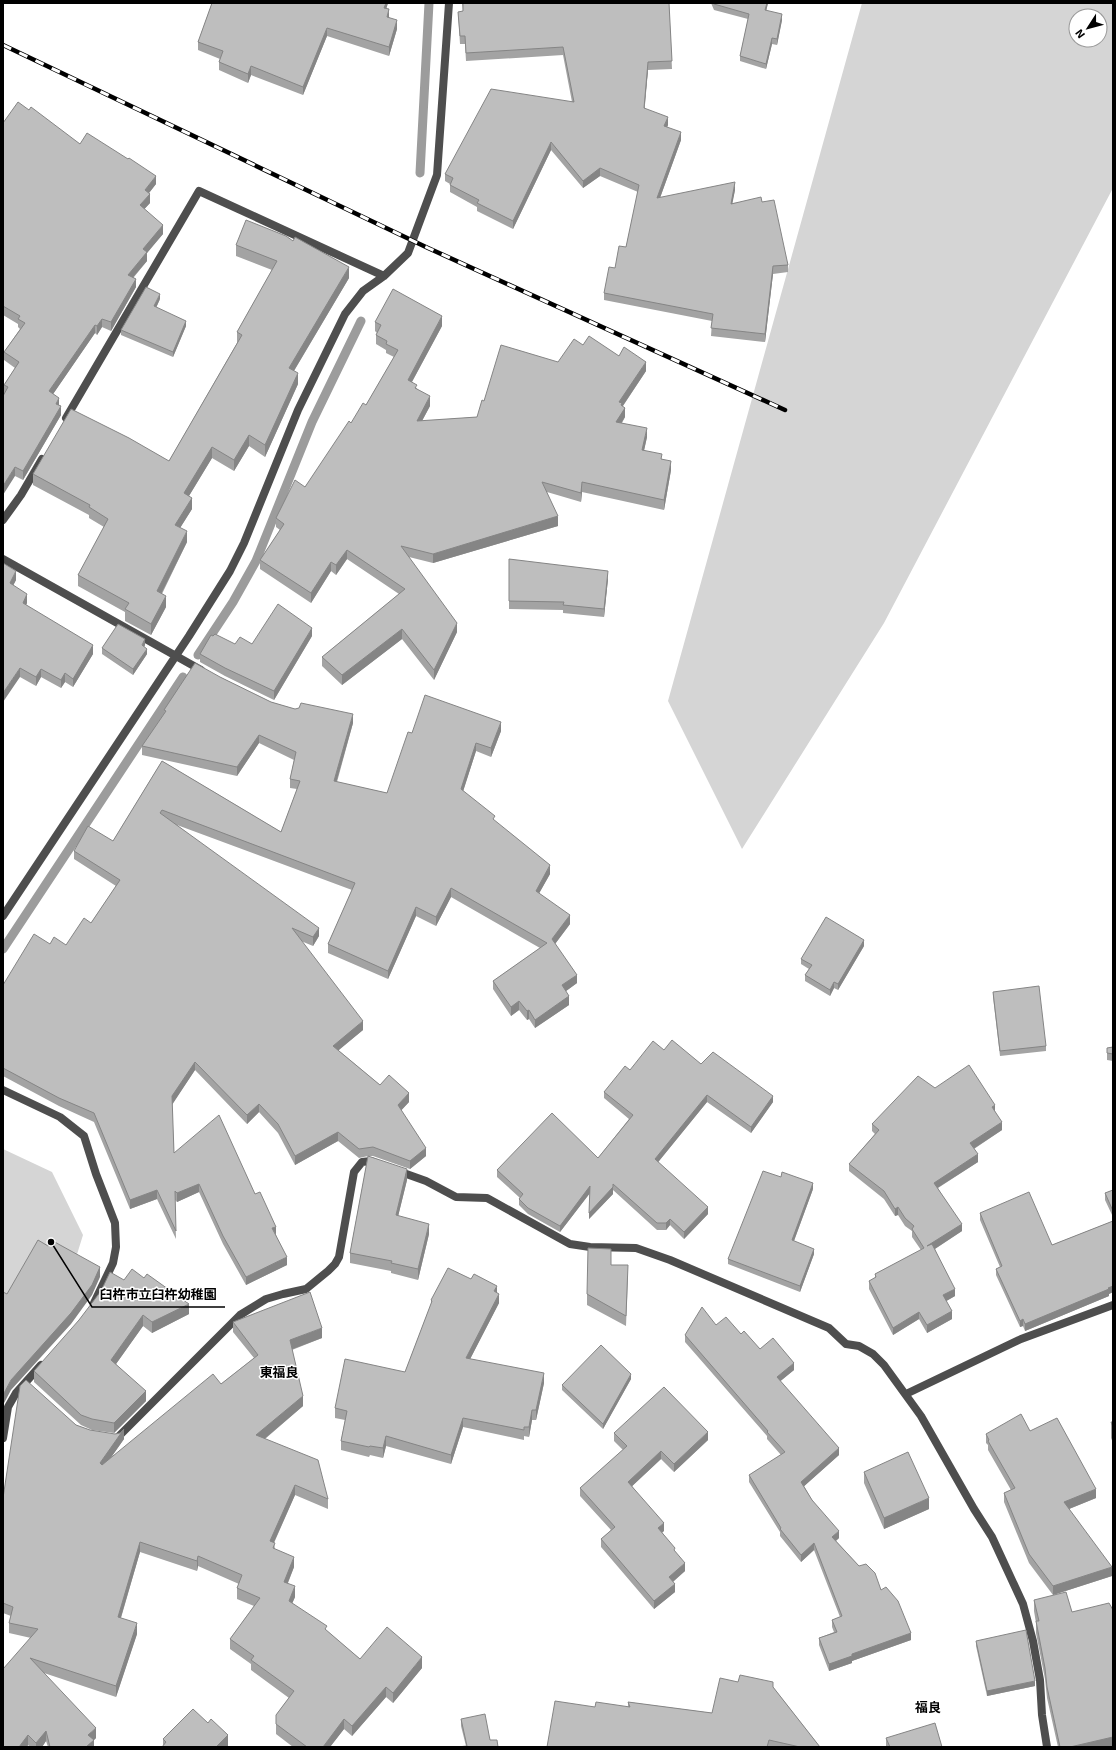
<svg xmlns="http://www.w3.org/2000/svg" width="1116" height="1750" viewBox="0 0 1116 1750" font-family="'Exo 2','Noto Sans JP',sans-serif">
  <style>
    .green { fill: #d5d5d5; fill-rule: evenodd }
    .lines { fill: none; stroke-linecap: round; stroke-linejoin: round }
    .stream { stroke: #9c9c9c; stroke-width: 9 }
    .street { stroke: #4e4e4e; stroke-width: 8 }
    .rail-casing { stroke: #000; stroke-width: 4.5 }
    .rail { stroke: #fff; stroke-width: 3; stroke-dasharray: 9; stroke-linecap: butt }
    .wall { fill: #a3a3a3 }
    .shaded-wall { fill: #858585 }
    .building { fill: #bebebe; stroke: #858585 }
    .labels { text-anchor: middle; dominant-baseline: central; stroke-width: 3; stroke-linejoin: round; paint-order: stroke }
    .neighbourhood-label { font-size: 13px; font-weight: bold; fill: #000; stroke: #fff }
    .leader { fill: none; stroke: #000; stroke-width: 1.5 }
    .callout-dot { fill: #000; stroke: #fff; stroke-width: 1.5 }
    .callout-label { font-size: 13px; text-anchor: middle; font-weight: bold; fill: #000; stroke: #fff; stroke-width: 3; stroke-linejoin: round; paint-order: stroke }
  </style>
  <rect width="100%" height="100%" fill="#fff"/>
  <path class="green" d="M862,3h251v185l-229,435 -142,226 -74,-148zM1076,16h24v24h-24z
    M3,1149l49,23 31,63 -9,29 -66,36 -5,-3z"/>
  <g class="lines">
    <path class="stream" d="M420,173l9,-170
      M198,655l35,-53 23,-41 56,-139 49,-101
      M3,949l180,-272"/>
    <path class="street" d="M66,418l133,-227 185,85
      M3,520l18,-25 21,-36
      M3,559l198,111
      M3,916l186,-280 41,-65 14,-28 54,-133 47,-96 18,-23 21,-15 24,-23 29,-78 12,-172
      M3,1090l57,27 24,19 12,38 19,49 1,24 -3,16 -19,40
      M398,1171l28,10 30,16 31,1 83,46 20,3 46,1 34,12 159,68 17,16 13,2 14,8 11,11 37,51 53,93 18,28 31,67 10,37 7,39 2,35 5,32
      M906,1394l115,-55 92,-34
      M3,1438l5,-31 8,-14 25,-28
      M117,1438l123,-123 26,-16 17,-5 23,-5 22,-18 7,-7 4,-7 15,-85 8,-10 9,-1 5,2"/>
    <g class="rail-casing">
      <path id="rail" d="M3,45l425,203 357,162"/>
    </g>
    <use href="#rail" class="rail"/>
  </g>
  <path class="wall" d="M212,3h176l-2,6 3,8 8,12 -8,27 -62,-20 -24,59 -52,-20 -3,8 -29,-13v-8l1,-3 -22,-9v-8z
    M462,3h207l3,66 -24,1 -4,39 24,16 -1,2 14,13 -21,58 75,-8 -3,13 30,-1 26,63v7l-15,2 -8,68 -54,-6 1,-15 -108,-21v-7l11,-25 11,-21 12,-55 -38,-16 -17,12 -32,-38 -38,79 -36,-18v-4l-27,-15v-8l-5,-3v-7l127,-72 -9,-47 -97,6 -1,-17h-5l-2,-32 5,-1z
    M711,3h57l-2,8 16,9 -5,25 -5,-1 -6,25 -26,-8v-5l8,-37 -34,-9z
    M29,110l51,34 76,40 -7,9 1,10 -6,6 19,25 -16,18v9l-13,16 2,10 -25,44 -9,-4 -5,8 -2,-2 -42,61 6,11 2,10 -38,65 -8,-4 -11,-82v-9l11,-17 -11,-8v-8l16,-23 -2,-2v-3l-15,-9v-192z
    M236,245l113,33 -55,93 4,13 -33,73 -16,-11 -15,25 -22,-13 -23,38 3,13 -12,19 7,14 -25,52 4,13 -15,28 -26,-14v-9l-47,-26v-11l26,-48 -15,-9v-3l-56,-30v-11l136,-13 68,-118v-11l35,-62 -36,-14z
    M160,299l-4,9 30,18 -13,31 -52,-22v-5z
    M375,322l67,4 -30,56 18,24 -8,15 55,-4 7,-16 74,-39 25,-17 36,11 27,15 -23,35 2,11 -3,6 25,14 -3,13 18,9 9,11 -7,40 -82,-18 -1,10 -34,-10 11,34 -125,37 -24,-6 48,75 -23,48 -32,-41 -60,46 -20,-19v-9l77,-63 -52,-35 -11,16 -5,-4 -20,32 -51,-34v-9l20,-30 -4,-3v-9l29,-31 46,-64 15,-18 28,-48 -8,-4v-3l-10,-6v-9l1,-2 -2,-2z
    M509,559l99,20 -4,38 -41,-4v-3l-54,-1z
    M3,563l13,17 -3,5 14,18 -1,2 67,49 -20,33 -8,-5 -4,6 -20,-11 -5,9 -16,-9z
    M312,636l-38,64 -49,-24 -25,-14v-8l35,-10h17z
    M145,645l-1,2 3,7 -14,21 -31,-21v-6z
    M220,677l51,25 24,7 58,14 -16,59 50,11 25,-60 89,-2 -10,26 -15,-6 -13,40 87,83 -11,19 31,31 -15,20 22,39 -11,8 3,14 -34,23 -6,-9 -2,1 -8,-10 -8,6 -18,-27v-8l47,-33 -89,-51 -15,29 -20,-10 -28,63 -60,-26v-9l24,-54 -175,-65 142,111 -6,10 -12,-5 62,89 -25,20 42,35 29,17 -8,8 25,46 -16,13 -37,-13h-4l38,24 -9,36 31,18 -11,46 -27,-7v-2l-41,-8v-10l18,-97 -9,2 -21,-17 -43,24 -17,-32 -19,-21 -12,12 -52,-54 -23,34 2,49 81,41 21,41 11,30 -41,20 -23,-41 -24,-52 -22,10 -2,-2 1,39 -19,-40 -27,10 -36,-87 -35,-16 -56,-30v-91l47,-41 16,1 25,-22 25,-37 -42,-27v-8l39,-10 49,-80 119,71 16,-43 -7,-1v-9l4,-19 -35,-17 -22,33 -95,-21v-9l22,-33v-3z
    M864,946l-26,44 -4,-2 -4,8 -25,-15v-6l4,-6 -8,-5v-5z
    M993,992l53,54v5l-46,5 -7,-59z
    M1113,1047v14l-6,-1v-12z
    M664,1050l37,14 72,38 -22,31 -44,-31 -49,60 50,52 -24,25 -14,-14 -4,5h-9l-44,-40v4l-24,25 1,-26 -30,39 -32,-18 -9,-9v-6l1,-1 -23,-21v-7l101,-12 31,-39 -25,-21v-6l26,-22z
    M935,1088l60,23 7,19 -28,19 4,13 -40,26 24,43 -27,18 20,47 -9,5 6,18 -25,14 -8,-14 -26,16 -24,-46v-8l6,-3v-4l46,-24 -9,-13v-6l-7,-5 -7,-11 -3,1 -11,-17 -35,-28v-7l26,-30 -3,-3v-7z
    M813,1189l-19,52 20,13 -14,38 -72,-28v-5z
    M1113,1190v27l-8,-17v-7z
    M980,1213l72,32 61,-24v71l-4,2v2l-84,35 -2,-5 -3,1 -24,-52v-6l4,-2 -20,-47z
    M611,1265l17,11 -2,50 -39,-21v-11z
    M124,1280l65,34 -37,19 -9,-7 -27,38 30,37 -32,32 -22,-3 -11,-5 -47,-43v-11z
    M497,1292l2,11 -29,56 74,24 -8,37h-4l-3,17 -5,-1v4l-61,-13 -12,37 -65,-18 -3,12 -13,-3 -1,2 -28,-7v-9l4,-21 -10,-2v-10l70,-36 26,-68v-4z
    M233,1322l89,16 -30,12 11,56 -38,33 63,60v10l-33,-14 -21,48 1,6 19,18 -6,16 7,14 -3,6 35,28 33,28 62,9 -29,35 -7,-6 -34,39 -8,-7 -14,18h-37l-17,-13v-19l13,-17 -38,-28v-6l-21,-15v-10l24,-33 -17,-7v-11l2,-4 -41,-18 -1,5 -57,-19 -19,66 16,16 -21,63 -72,-24 52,65 -2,2v7h-46l-2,-6 -4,6h-12l-2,-2 -1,2h-24l28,-109 -22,-5v-10l2,-7 -8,-3v-115l73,-73 14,5 34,9 -14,20 111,-75 33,-26 -21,-26z
    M716,1325l25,9 19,15 34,21 -14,11 59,74 -35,31 8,14 27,38 -3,3 23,25 22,24 30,50 -59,21v2l-23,8 -10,-26v-7l15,-6 -2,-5v-7l8,-3 -26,-67 -13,12 -21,-26v-4l-31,-50v-7l32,-20 -14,-16v-3l-82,-94v-7z
    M631,1379l-28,50 -41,-39v-5z
    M1111,1422h2v21l-2,-5z
    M1030,1431l66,67 -27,11 43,67 -59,19 -24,-32 -25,-61v-9l7,-3 -23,-40v-5l-2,-2v-9z
    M614,1433l94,7 -34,32 -13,-13 -29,27 32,45 -2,1 13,20 10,19 -12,11 2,10 -21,17 -53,-62v-8l10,-9 -31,-34v-8l43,-38 -9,-9z
    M864,1472l65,37 -45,20 -20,-46z
    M1034,1600l38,12 41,135h-55l-11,-49 -2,-19 -9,-46v-10l-2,-12z
    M976,1641l59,45 -48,10 -11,-50z
    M738,1682l35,5 47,60h-273l48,-40h33v-5l84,11z
    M461,1719l29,21 -24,6 -5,-20z
    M886,1738l56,9h-56z
    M163,1739l65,7 -65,-1z"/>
  <path class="shaded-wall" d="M386,3h2l-4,13v-8z
    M767,3h1l-3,13v-6z
    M389,9v9l-2,-1z
    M782,14v6l-5,25v-6z
    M397,20v9l-8,27v-9z
    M327,28v8l-24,59v-8z
    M772,38v6l-6,25v-5z
    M648,62v8l-4,46v-8z
    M251,66v9l-3,8v-9z
    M668,117v8l-4,9v-8z
    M681,132v8l-24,66v-8z
    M551,142v8l-38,79v-8z
    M600,168v8l-17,12v-7z
    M156,176v8l-11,14v-8z
    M735,182v8l-4,21v-7z
    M150,194v9l-10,11v-9z
    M163,225v9l-20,24v-9z
    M147,252v9l-19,22v-8z
    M773,266v8l-8,68v-8z
    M349,267v11l-60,101v-11z
    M136,279v8l-25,44v-9z
    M160,294v5l-6,13v-6z
    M442,316v10l-34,63v-9z
    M102,319v8l-5,8v-9z
    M186,321v5l-13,31v-5z
    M95,325v8l-46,67v-9z
    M646,362v9l-24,36 3,1v9l-9,14v-9l3,-20z
    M298,373v11l-33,73v-12z
    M430,396v10l-13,24v-9z
    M59,398v9l-3,-3z
    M61,406v9l-38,65v-9z
    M647,428v9l-5,23v-10z
    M249,435v11l-15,25v-11z
    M212,447v11l-28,46v-11z
    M671,461v9l-7,40v-10z
    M15,467v9l-12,19v-9z
    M582,482v10l-1,10v-9z
    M192,498v11l-17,27v-11z
    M558,516v10l-125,37v-9z
    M187,531v11l-30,60v-11z
    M347,550v9l-11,16v-10z
    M331,562v9l-20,32v-10z
    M16,571v9l-6,12v-9z
    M608,571v8l-4,38v-8z
    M27,594v9l-4,8v-8z
    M166,596v11l-15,28v-11z
    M457,623v9l-23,48v-10z
    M312,628v8l-38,64v-9z
    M402,629v10l-60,46v-10z
    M145,639v6l-3,6v-6z
    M93,645v9l-20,33v-8z
    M147,649v5l-14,21v-6z
    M20,668v9l-17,25v-9z
    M41,669v8l-5,9v-9z
    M65,673v9l-4,6v-8z
    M353,714v9l-19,67v-9z
    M501,722v9l-10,26v-9z
    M259,735v8l-22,33v-9z
    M476,743v8l-15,47v-9z
    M550,865v9l-14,25v-8z
    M451,888v9l-15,29v-9z
    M416,907v9l-28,63v-8z
    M570,915v9l-18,24v-9z
    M319,928v8l-6,10v-9z
    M864,940v6l-26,44v-6z
    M577,975v8l-15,11v-9z
    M834,982v6l-4,8v-6z
    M569,996v9l-34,23v-8z
    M519,1001v9l-8,6v-9z
    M529,1010v9l-2,1v-9z
    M363,1021v9l-30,25v-9z
    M195,1062v8l-23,35v-9z
    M409,1093v9l-11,12v-9z
    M707,1095v7l-52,64v-7z
    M773,1096v6l-22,31v-6z
    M259,1104v8l-12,12v-9z
    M995,1105v7l-3,-5z
    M1002,1122v8l-32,21v-8z
    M338,1132v9l-43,24v-9z
    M426,1148v8l-16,13v-8z
    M978,1154v8l-44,28v-7z
    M407,1169v11l-11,45v-10z
    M813,1183v6l-21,57v-6z
    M199,1184v8l-22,10v-9z
    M590,1186v7l-30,39v-6z
    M613,1187v7l-24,25v-6z
    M157,1190v9l-27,10v-9z
    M708,1207v7l-24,25v-7z
    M898,1207v8l-3,1v-7z
    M670,1219v6l-4,5v-7z
    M429,1224v10l-11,46v-11z
    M962,1224v7l-35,23v-8z
    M276,1227v8l-4,-7z
    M814,1249v5l-14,38v-6z
    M287,1257v8l-41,20v-8z
    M100,1267v10l-8,18 -21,29 -60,66 -8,15v-10l8,-15z
    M497,1286v9l-3,-4z
    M1113,1286v6l-4,2v2l-84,35v-7z
    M955,1289v7l-12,7v-8z
    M499,1294v9l-33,64v-9z
    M189,1304v10l-37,19v-11z
    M952,1311v8l-25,14v-8z
    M919,1312v7l-26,16v-7z
    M143,1315v11l-32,45v-11z
    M1023,1319v7l-3,1v-6z
    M322,1328v10l-32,12v-10z
    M794,1363v7l-17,14v-7z
    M544,1373v10l-8,37v-10z
    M631,1374v5l-28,50v-5z
    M146,1391v10l-32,32v-10z
    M303,1396v10l-47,40v-11z
    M532,1410v10l-3,17v-10z
    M463,1418v9l-12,37v-9z
    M124,1429v10l-24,34v-10z
    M708,1432v8l-34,32v-8z
    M386,1436v10l-3,12v-10z
    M839,1448v7l-38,34v-7z
    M661,1451v8l-33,31v-8z
    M295,1485v10l-25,56v-10z
    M1096,1489v9l-32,13v-9z
    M929,1498v11l-45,20v-11z
    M664,1523v8l-6,5v-8z
    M839,1531v7l-7,6v-7z
    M140,1542v10l-22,75v-10z
    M814,1543v7l-13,12v-7z
    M198,1556v10l-1,5v-10z
    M294,1557v10l-10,25v-10z
    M685,1563v8l-16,14v-8z
    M1112,1567v9l-59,19v-9z
    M675,1584v8l-21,17v-8z
    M295,1586v11l-6,14v-10z
    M137,1623v11l-21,63v-11z
    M911,1633v7l-59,21v2l-23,8v-7l23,-10z
    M422,1657v11l-29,35v-10z
    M1035,1681v5l-48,10v-5z
    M386,1687v10l-34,39v-10z
    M344,1719v10l-14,18h-7z
    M96,1728v10l-2,2v7h-8l2,-12z
    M46,1731v10l-4,6h-6v-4z
    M28,1735v10l-1,2h-8z
    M228,1735v11l-1,1h-11z
    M1113,1737v10h-43z"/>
  <path class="building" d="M212,3h174l-2,5 5,1 -2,8 10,3 -8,27 -62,-19 -24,59 -52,-21 -3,8 -29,-12 4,-11 -25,-9z
    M463,3h206l3,58 -24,1 -4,46 24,9 -4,9 17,6 -24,66 78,-16 -4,22 30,-7 1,5 12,-2 14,65 -15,1 -8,68 -54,-6 2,-14 -109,-21 5,-26 6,1 4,-22 7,1 13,-62 -39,-17 -17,13 -32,-39 -38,79 -36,-18 2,-3 -29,-15 3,-7 -8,-4 46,-85 83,13 -11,-55 -97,6 -1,-17h-5l-2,-24 5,-1z
    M713,3h54l-2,7 17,4 -5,25 -5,-1 -6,26 -26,-8 9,-42 -35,-10z
    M18,102l11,8 2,-3 49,37 7,-11 41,26 1,-1 27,18 -11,14 5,4 -10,11 23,20 -20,24 4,3 -19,23 8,4 -25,43 -9,-3 -5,7 -2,-1 -46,66 10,7 -3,6 5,2 -38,65 -8,-4 -12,19v-90l5,-9 -4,-2 15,-23 -15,-10 21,-29 -7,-4 2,-3 -17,-10v-183z
    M246,220l40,16 7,5 2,-4 54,30 -60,101 9,5 -33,72 -16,-10 -15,25 -22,-13 -28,46 8,5 -17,27 12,6 -30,60 9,5 -15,28 -26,-15 4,-6 -51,-28 30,-56 -19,-12 1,-2 -57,-31 38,-65 58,29 40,23 73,-126 -5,-3 40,-71 -41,-16z
    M146,287l14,7 -6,12 32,15 -13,31 -52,-22z
    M393,289l49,27 -34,64 9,5 -2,3 15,8 -13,25 60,-4 5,-17 2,1 17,-56 57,17 16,-23 9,6 6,-9 30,20 5,-9 22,15 -27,40 3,1 -1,2 4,3 -9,14 31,6 -5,22 20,4 -1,5 10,2 -7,39 -82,-18 -1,11 -39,-11 16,34 -125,38 -32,-8 56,77 -23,47 -32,-41 -60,46 -20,-18 83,-68 -58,-39 -11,15 -5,-3 -20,31 -51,-33 24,-36 -8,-6 19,-38 10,7 44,-66 2,2 12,-20 3,2 32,-55 -12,-6 1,-3 -11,-6 5,-10 -6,-3z
    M509,559l99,12 -4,38 -41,-4 1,-3 -55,-1z
    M3,563l13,8 -6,12 17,11 -4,9 70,42 -20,34 -8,-6 -4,7 -20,-11 -5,8 -16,-9 -17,25z
    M278,604l34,24 -38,63 -49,-23 -25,-14 11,-19 2,1 2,-2 20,10 5,-7 12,7z
    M118,624l27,15 -3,6 5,4 -14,20 -31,-21z
    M195,663l25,14 51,25 24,7 4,-1 2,-5 52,11 -19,67 53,12 21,-61 4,1 13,-38 76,27 -10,26 -15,-5 -15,46 34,27 -2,3 57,46 -14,26 34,24 -18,24 25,36 -15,10 7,11 -34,24 -6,-10 -2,1 -8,-10 -8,6 -18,-26 54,-38 -96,-55 -15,29 -20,-10 -28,64 -60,-27 27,-61 -193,-73 -2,3 159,115 -6,9 -21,-9 71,93 -30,25 47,39 9,-10 20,18 -11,12 28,43 -16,13 -37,-14 -14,2 -21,-17 -43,24 -17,-32 -19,-20 -12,11 -52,-53 -23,34 2,57 45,-38 36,79 5,-2 16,35 -4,1 15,29 -41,20 -23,-41 -24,-52 -22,9 -2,-2 1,40 -19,-41 -27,10 -36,-87 -35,-15 -56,-30v-83l31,-51 16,10 4,-7 12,8 18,-27 7,5 29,-43 -46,-29 14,-25 25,15 49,-80 119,71 19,-51 -10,-2 6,-27 -37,-17 -22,32 -95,-21 24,-35 -2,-1z
    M826,917l38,23 -26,44 -4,-2 -4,8 -25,-15 7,-10 -11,-6z
    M1039,986l7,60 -46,5 -7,-59z
    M672,1040l29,24 12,-12 60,44 -22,31 -44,-32 -52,64 53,48 -24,25 -14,-13 -4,4h-9l-44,-39v3l-24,26 1,-27 -30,40 -32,-18 -9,-9 4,-5 -26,-24 55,-57 46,45 35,-43 -29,-23 21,-26 5,4 23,-29 11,9z
    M1113,1047v7l-6,-1v-5z
    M969,1065l26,40 -3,2 10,15 -32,21 8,11 -44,29 28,41 -35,22 5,-2 23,45 -12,6 9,16 -25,14 -8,-13 -26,16 -24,-47 7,-4 -1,-3 49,-26 -12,-19 2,-3 -9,-8 -7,-11 -3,2 -11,-18 -35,-27 30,-34 -7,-6 46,-48 17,12z
    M368,1156l39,13 -11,46 33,9 -11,45 -27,-6 1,-2 -42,-8z
    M763,1171l18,6 1,-5 31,11 -21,57 22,9 -14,37 -72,-27z
    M1113,1190v21l-8,-18z
    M1029,1192l23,53 61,-24v65l-5,2 1,1 -84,35 -2,-5 -3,2 -24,-52 6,-3 -22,-53z
    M38,1240l10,6 3,-6 49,27 -8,18 -21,28 -60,67 -8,15v-103l4,2z
    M588,1248l23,1v16h17l-2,51 -39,-22z
    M448,1268l23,11 3,-5 23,12 -3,5 5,3 -33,64 78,15 -8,37h-4l-3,17h-5v3l-61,-12 -12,37 -65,-19 -3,12 -13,-2 -1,1 -28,-6 6,-30 -12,-3 10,-49 60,13 27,-71 -1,-1z
    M132,1269l12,9 3,-4 42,30 -37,18 -9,-7 -32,45 35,31 -32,32 -22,-4 -11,-4 -47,-44 45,-51 22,-29 9,-19 14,8z
    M310,1292l12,36 -32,12 13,56 -47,39 62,25 10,39 -33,-14 -25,56 5,2 -2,5 21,9 -10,25 11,4 -6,15 38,25 -2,3 35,30 27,-32 35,30 -29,36 -7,-6 -34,39 -8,-7 -21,28h-16l-31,-23v-9l18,-24 -43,-31 3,-4 -24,-17 30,-41 -23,-10 5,-13 -44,-19 -1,5 -57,-19 -22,75 19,6 -21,63 -86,-28 66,70 -8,7 6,5 -8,7h-36l-4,-16 -10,12 -8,-8 -9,12h-16v-78l35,-40 -29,-6 4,-16 -10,-4v-105l17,-112 6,-6 50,45 14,5 25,4 5,-1 4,-4 -24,34 2,2 111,-91 8,10 37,-29 -25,-33z
    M702,1307l14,18 10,-8 15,17 3,-3 16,18 13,-11 21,25 -17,14 62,71 -38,34 11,18 27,31 -7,6 27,29 7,-2 9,9 6,17 5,-3 12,14 13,32 -59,21v2l-23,8 -10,-26 18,-6 -5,-12 10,-4 -28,-73 -13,12 -21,-26 1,-1 -32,-53 36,-23 -18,-20 1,-1 -83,-96z
    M601,1345l30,29 -28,50 -41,-39z
    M664,1387l44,45 -34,32 -13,-13 -33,31 36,41 -6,5 17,20 -1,2 11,13 -16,14 6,7 -21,17 -53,-62 14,-12 -35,-39 47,-42 -13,-13z
    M1021,1414l9,17 27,-13 39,71 -32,13 48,65 -59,19 -24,-32 -25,-61 11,-5 -27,-47 1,-1 -3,-6z
    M1111,1422h2v5z
    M908,1452l21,46 -45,20 -20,-46z
    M1066,1592l6,20 37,-9 4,7v127l-43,10h-10l-13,-60 -2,-19 -9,-47h3l-5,-21z
    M1026,1630l9,51 -48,10 -11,-50z
    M740,1675l33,7v5l47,60h-20l-31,-7 -2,7h-220l8,-46 40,6 1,-5 34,5 -2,-5 84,11 8,-35 18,4z
    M193,1709l15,14 3,-4 17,16 -12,12h-54l4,-5 -3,-3z
    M485,1714l5,26h7l1,7h-41l10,-1 -6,-27z
    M935,1723l7,24h-52l-4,-9z"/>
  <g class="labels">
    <g class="neighbourhood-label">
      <text x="279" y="1372">東福良</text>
      <text x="928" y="1707">福良</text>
    </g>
  </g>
  <path class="leader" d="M51 1242L92 1307H225"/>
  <circle class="callout-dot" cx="51" cy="1242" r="4"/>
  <g class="callout-label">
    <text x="158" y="1299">臼杵市立臼杵幼稚園</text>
  </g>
  <rect width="1116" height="1750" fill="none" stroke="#000000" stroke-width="8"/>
  <g transform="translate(1088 28) rotate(234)"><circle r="19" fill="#ffffff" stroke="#999999"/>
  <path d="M0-3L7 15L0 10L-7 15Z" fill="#000000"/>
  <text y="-6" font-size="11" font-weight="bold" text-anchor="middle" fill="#000000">N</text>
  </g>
</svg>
